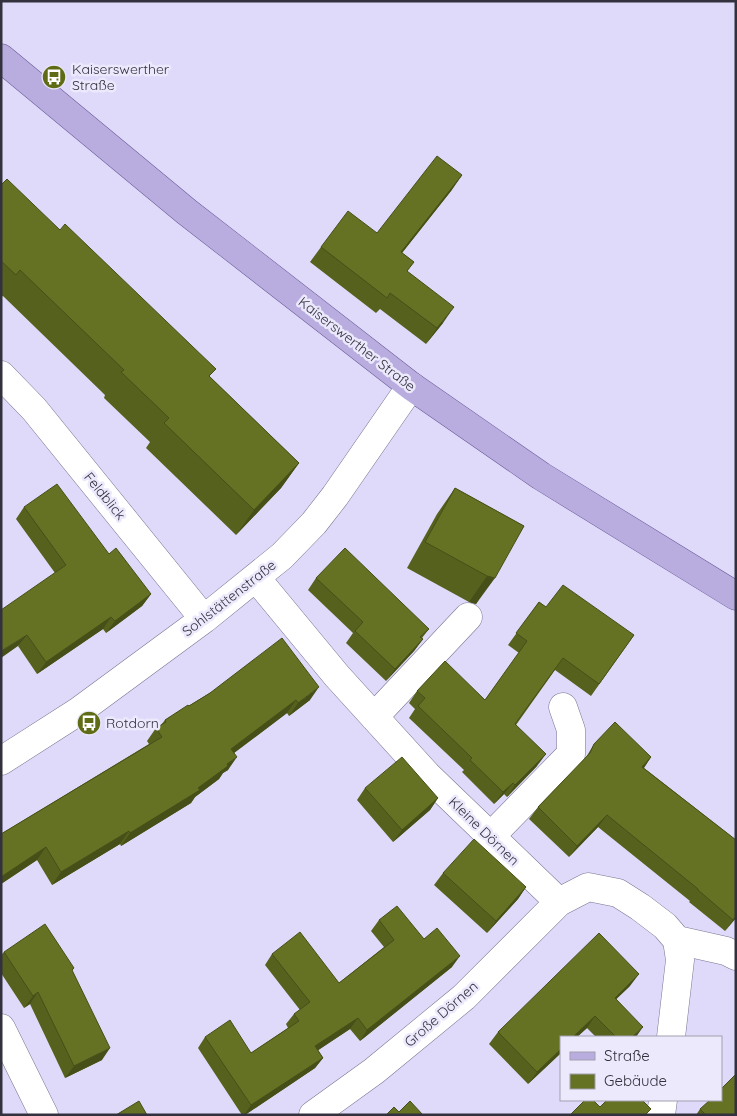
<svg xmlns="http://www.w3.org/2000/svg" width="737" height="1116" viewBox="0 0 737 1116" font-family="Quicksand,sans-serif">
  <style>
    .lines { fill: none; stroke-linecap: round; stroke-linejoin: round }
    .minor-casing { stroke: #7a7592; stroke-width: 29 }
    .major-casing { stroke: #6c5e99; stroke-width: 29 }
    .minor { stroke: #fff; stroke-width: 28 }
    .major { stroke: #b9ade0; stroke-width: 28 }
    .wall { fill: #57611e }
    .shaded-wall { fill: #474f18 }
    .building { fill: #657123; stroke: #474f18 }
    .labels { text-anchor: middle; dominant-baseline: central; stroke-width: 5; stroke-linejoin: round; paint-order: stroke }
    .poi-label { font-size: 14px; fill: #33313d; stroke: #ece9fd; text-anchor: start }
    .street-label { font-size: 14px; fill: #33313d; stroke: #ece9fd }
  </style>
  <rect width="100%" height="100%" fill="#e0dafa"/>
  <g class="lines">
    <g class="minor-casing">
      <path id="minor" d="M1,375l33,34 170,210
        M256,578l81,98 90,99 132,127 29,-15 30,6 22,14 25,19 12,14 3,20 -9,77
        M374,717l94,-100
        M1,761l78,-50 125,-92 78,-63 32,-33 21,-27 76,-110
        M491,836l80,-82v-24l-8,-23
        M677,940l49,11 10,5
        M1,1028l43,87
        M313,1115l61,-44 90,-74 95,-95
        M661,1115l2,-15"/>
    </g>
    <g class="major-casing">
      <path id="major" d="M1,58l186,154 224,174 130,90 195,120"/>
    </g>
    <use href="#minor" class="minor"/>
    <use href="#major" class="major"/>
  </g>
  <path class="wall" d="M462,175l-11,16 -49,62 12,9 -7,9 36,52 -17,21 -46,-35 -4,4 -66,-51 11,-15 56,-14z
    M1,185l209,192 89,86 -18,25 -45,47 -90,-87 4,-6 -46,-44 1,-3 -102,-99 -2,1z
    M455,488l69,38 -48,78 -7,-2 -62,-34 30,-54z
    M24,507l85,47 42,40 -9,12 -36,27 -3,-4 -66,45 -19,-28 37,-73 -39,-54z
    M316,578l113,51 -7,9 1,1 -9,12 -28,30 -40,-38 7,-10 -45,-43z
    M539,602l7,5 88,28 -43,61 -36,-26 -39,55 21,41 -30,31 -3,-3 -10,10 -32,-32 2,-2 -55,-52 6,-9 -6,-6 8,-12 68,9 34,-47 -11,-8z
    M210,693l100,7 -21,16 -2,-3 -53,40 -6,17 -5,3 -4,6 -24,18 -4,6 -70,43 -1,-2 -68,41 -15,-25 -36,24v-50l148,-90 -2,-3 9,-13 5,-3 4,-5z
    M594,744l57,13 -7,11 92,72v80l-1,-1 -10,12 -36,-29 1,-1 -92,-74 -29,30 -40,-38 9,-12 47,-48z
    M365,788l73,10 -8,12 -37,32 -36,-42z
    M443,873l83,14 -8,12 -31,34 -53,-48z
    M379,920l45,19 28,28 -92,74 -10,-12 -32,21 5,8 -8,10 -70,47h-3l-44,-67 7,-11 46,16 37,-25 -2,-4 8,-10 6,-4 -35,-45 7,-11 67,29 45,-36 -13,-16z
    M4,952l70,16 -2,3 30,89 -37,18 -35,-74 -6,4 -23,-35v-18z
    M630,986l-14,13 20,38h-40l-9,-9 -10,9h-16v16l-33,31 -39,-40 9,-12z
    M700,1109l36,6h-40z"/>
  <path class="shaded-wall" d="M462,175l-11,16 -61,77 11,-16z
    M454,307l-11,16 -17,21 11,-16z
    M299,463l-18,25 -45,47 18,-25z
    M487,576l8,2 -19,26 -7,-2z
    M151,594l-9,12 -36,27 9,-12z
    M111,617l-8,12 -66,45 9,-12z
    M27,635l-9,11 -17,12v-7z
    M423,639l-9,12 -28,30 9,-12z
    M319,687l-9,13 -21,16 9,-13z
    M296,700l-9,13 -65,49 9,-13z
    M546,754l-9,12 -30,31 8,-12z
    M237,757l-9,13 -5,3 -4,6 -24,18 -4,6 -70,43 9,-13 68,-45 29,-24z
    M651,757l-8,12 -1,-2z
    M513,783l-9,11 -10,10 9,-12z
    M438,798l-8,12 -37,32 9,-12z
    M607,815l-9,12 -29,30 8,-11z
    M129,831l-9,13 -68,41 9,-13z
    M46,847l-9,13 -36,24v-7z
    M526,887l-8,12 -31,34 9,-12z
    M736,916v2l-11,13 8,-11z
    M460,956l-8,11 -92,74 7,-11z
    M639,974l-9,12 -24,23 9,-11z
    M38,992l-8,12 -6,4 9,-12z
    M595,1016l-8,12 -10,9h-4z
    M358,1018l-8,11 -42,28 7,-11z
    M643,1027l-7,10h-4z
    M110,1048l-8,12 -37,18 9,-12z
    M561,1049v4l-33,31 9,-12z
    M323,1058l-8,10 -70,47h-1l7,-10z"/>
  <path class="building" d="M437,156l25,19 -61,77 13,10 -7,9 47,36 -17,21 -47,-35 -3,5 -66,-51 27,-36 29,22z
    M7,179l53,51 5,-6 151,145 -7,7 90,87 -45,47 -90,-87 5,-5 -48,-46 3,-2 -104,-100 -4,5 -15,-14v-76z
    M57,484l52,70 7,-6 35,46 -36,27 -4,-4 -65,45 -19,-27 -26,16v-41l65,-45 -42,-58z
    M455,488l69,38 -29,52 -8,-2 -62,-34z
    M345,548l84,81 -9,8 3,2 -28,30 -40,-38 8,-9 -47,-44z
    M563,585l71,50 -35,49 -36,-26 -48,66 31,30 -31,31 -2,-2 -10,9 -33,-32 2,-2 -54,-52 7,-8 -8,-7 28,-30 40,39 42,-59 -11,-8 23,-31 7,5z
    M282,638l37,49 -21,16 -2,-3 -65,49 6,8 -10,7 1,2 -30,22 2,2 -70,43 -1,-2 -68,41 -15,-25 -45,30v-43l161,-97 -6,-9 10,-6 -1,-2 23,-15 1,1 21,-13z
    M615,722l36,35 -9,10 94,73v76l-3,4 -35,-30v-1l-91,-74 -30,31 -39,-39 52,-54 4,-9z
    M402,757l36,41 -36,32 -37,-42z
    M474,839l52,48 -30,34 -53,-48z
    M397,906l27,33 13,-11 23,28 -93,74 -9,-12 -43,28 8,12 -72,47 -46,-68 25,-17 21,33 48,-32 -5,-7 16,-12 -38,-48 28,-22 39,51 55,-43 -15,-20z
    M45,924l29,44 -2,2 38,78 -36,18 -36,-74 -5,4 -29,-44z
    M599,933l40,41 -24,24 28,29 -11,10h-16l-21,-21 -22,21h-12v12l-24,23 -39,-40z
    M736,1074v41h-30l-6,-6 10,-9h11v-11z
    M585,1100h8l7,7 7,-7h35l9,9 -6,6h-75z
    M139,1101l8,14h-31z
    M410,1101l13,14h-37l8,-8 5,5z"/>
  <defs>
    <g id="bus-disc" transform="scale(1.25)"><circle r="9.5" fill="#606c15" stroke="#ece9fd"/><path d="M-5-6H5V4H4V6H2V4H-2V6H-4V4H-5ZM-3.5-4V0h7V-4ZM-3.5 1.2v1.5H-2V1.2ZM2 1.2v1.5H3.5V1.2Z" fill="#fff"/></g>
  </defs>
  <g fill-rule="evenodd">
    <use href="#bus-disc" x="54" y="77"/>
    <use href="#bus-disc" x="89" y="723"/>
  </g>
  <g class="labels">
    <g class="poi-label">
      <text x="72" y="69">Kaiserswerther<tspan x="72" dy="16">Straße</tspan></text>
      <text x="106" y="723">Rotdorn</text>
    </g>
    <g class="street-label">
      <text transform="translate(357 344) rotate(38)">Kaiserswerther Straße</text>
      <text transform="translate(105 496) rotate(51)">Feldblick</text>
      <text transform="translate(229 598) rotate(-38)">Sohlstättenstraße</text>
      <text transform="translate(484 831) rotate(44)">Kleine Dörnen</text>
      <text transform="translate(441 1014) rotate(-41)">Große Dörnen</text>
    </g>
  </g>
  <rect width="737" height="1116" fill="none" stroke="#33313d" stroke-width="5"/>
  <rect x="560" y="1036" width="162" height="65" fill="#ece9fd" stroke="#a29fb0"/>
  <rect x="570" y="1052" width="25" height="8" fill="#b9ade0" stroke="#a29fb0"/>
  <text x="604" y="1061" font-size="15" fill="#33313d">Straße</text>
  <rect x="570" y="1074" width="25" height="15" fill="#657123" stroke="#a29fb0"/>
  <text x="604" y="1086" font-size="15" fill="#33313d">Gebäude</text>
</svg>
